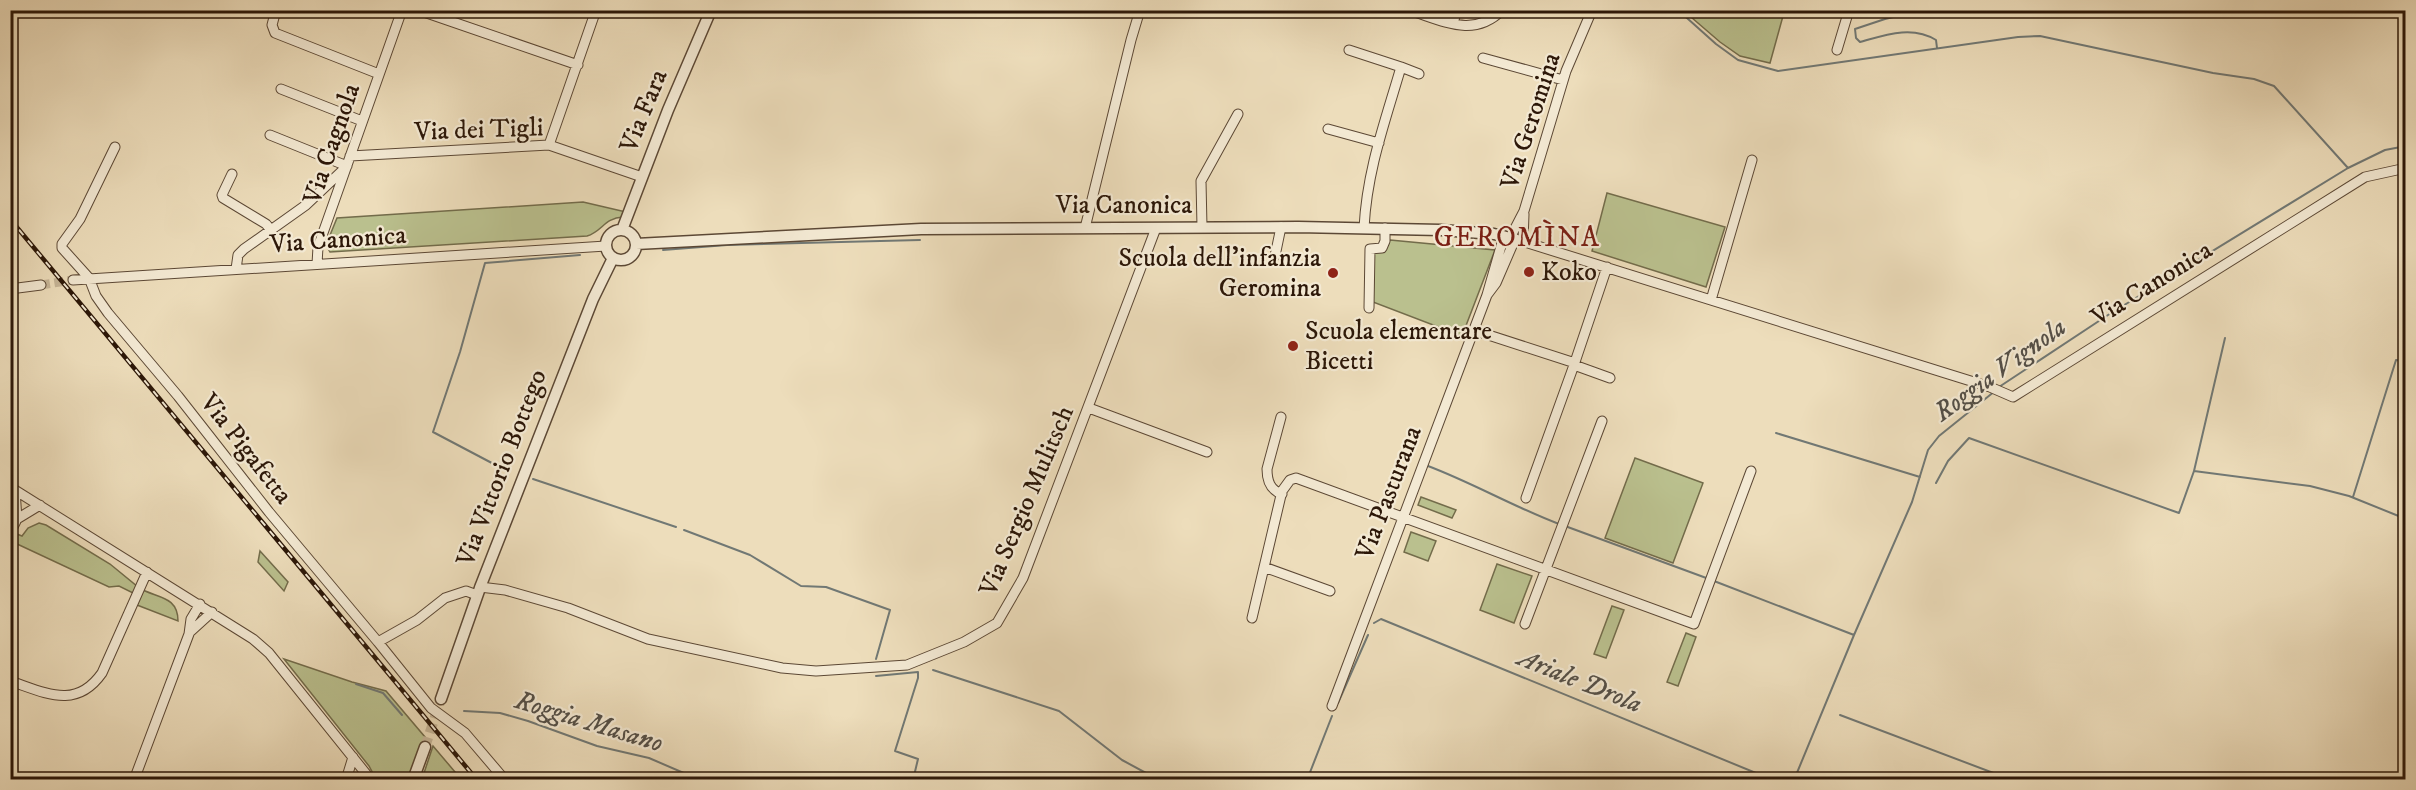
<svg xmlns="http://www.w3.org/2000/svg" width="2416" height="790" viewBox="0 0 2416 790" font-family="'IM FELL DW Pica',serif">
  <style>
    .green { fill: #bac08e; stroke: #736c4b; stroke-width: 1.5 }
    .lines { fill: none; stroke-linecap: round; stroke-linejoin: round }
    .stream { stroke: #717874; stroke-width: 2 }
    .minor-tunnel { stroke: #c6b597; stroke-width: 9; stroke-dasharray: 9 4.5; stroke-linecap: butt }
    .tertiary-tunnel { stroke: #c6b597; stroke-width: 10; stroke-dasharray: 10 5; stroke-linecap: butt }
    .minor-casing { stroke: #5c4835; stroke-width: 11 }
    .tertiary-casing { stroke: #5c4835; stroke-width: 13 }
    .minor { stroke: #f3e9d3; stroke-width: 9 }
    .tertiary { stroke: #f3e9d3; stroke-width: 10 }
    .rail-casing { stroke: #2c1708; stroke-width: 4.5 }
    .rail { stroke: #f3e9d3; stroke-width: 2; stroke-dasharray: 7; stroke-linecap: butt }
    .poi-dot { fill: #8f2418; stroke: #f3e9d3; stroke-width: 2 }
    .labels { text-anchor: middle; dominant-baseline: central; stroke-width: 4.5; stroke-linejoin: round; paint-order: stroke }
    .street-label { font-size: 26px; fill: #2c1708; stroke: #f3e9d3 }
    .poi-label { font-size: 26px; fill: #2c1708; stroke: #f3e9d3; text-anchor: start }
    .water-label { font-size: 27px; font-style: italic; fill: #544f47; stroke: #f3e9d3 }
    .quarter-label { font-size: 28px; letter-spacing: 1.5px; fill: #7a1f14; stroke: #f3e9d3 }
  </style>
  <rect width="100%" height="100%" fill="#edddbb"/>
  <filter id="stains"><feTurbulence type="fractalNoise" baseFrequency=".00333" numOctaves="4"/><feColorMatrix values="0 0 0 0 .2 0 0 0 0 .09 0 0 0 0 .02 0 0 0 .5 -.17"/></filter>
  <radialGradient id="worn" r=".72"><stop offset=".6" stop-color="#630" stop-opacity="0"/><stop offset="1" stop-color="#630" stop-opacity=".3"/></radialGradient>
  <path class="green" d="M1684,11h80l19,5 -13,47 -30,-7 -20,-14z
    M1607,193l118,34 -19,60 -114,-36z
    M583,202l43,10 -3,5c-19,1 -21,15 -36,19l-257,16 -4,-7 11,-27z
    M1390,240l105,10 -33,86 -89,-34 1,-49 11,-3z
    M1635,458l68,25 -30,80 -68,-25z
    M1421,497l35,13 -4,8 -34,-13z
    M39,523l7,2 64,39 28,23 -3,7 -16,-8 -10,1 -94,-44 2,-9 5,2 6,-8z
    M1411,532l25,9 -8,20 -24,-9z
    M260,551l28,31 -4,9 -26,-29z
    M1497,564l35,12 -18,47 -34,-13z
    M143,590c16,8 35,7 35,31l-41,-16z
    M1612,606l12,4 -18,48 -12,-4z
    M1686,633l10,4 -18,49 -11,-4z
    M284,659l68,23 34,9 39,46 -17,42h-32l-7,-13z
    M433,746l28,33h-39z"/>
  <g class="lines">
    <path class="stream" d="M1678,10l38,34 22,16 40,11 240,-34 22,-1 173,37 41,6 20,7 74,82
      M1922,10l-37,9 -30,10 1,9 4,4c25,-7 52,-17 76,-2l1,8
      M663,250l64,-5 193,-5
      M1999,387l109,-72 240,-147 37,-18 21,-4
      M1776,433l144,44
      M1428,466c45,17 86,41 131,58
      M507,471l-74,-39 27,-80 25,-89 95,-8
      M2194,471l31,-133
      M533,479l143,48
      M1936,483l12,-22 21,-23 210,75 15,-42 116,15 39,10 57,23
      M2353,497l43,-137 10,1
      M1565,526l144,53
      M684,530l66,25 51,31 25,1 64,23 -14,49
      M1714,581l140,54
      M1374,623l7,-4 392,161
      M933,670l126,41 63,49 37,20
      M876,676l42,-4v6l-23,73 23,8 -5,21
      M356,684l27,9 19,22
      M1338,703l30,-68
      M464,711l36,2 28,8 69,25 52,12 51,22
      M1840,715l172,65
      M1307,780l25,-64
      M1794,780l60,-145 58,-133 16,-52 11,-14 56,-45"/>
    <path class="minor-tunnel" d="M41,285l32,-5"/>
    <path class="tertiary-tunnel" d="M425,747l16,-48"/>
    <g class="minor-casing">
      <path id="minor" d="M276,10l-4,15 3,8 104,41
        M418,10l160,55
        M1408,10c34,10 65,29 94,0
        M1453,23l4,-13
        M1349,50l52,17
        M1837,50l12,-40
        M1483,58l80,22
        M281,89l81,32
        M1328,129l51,14
        M270,135l77,31
        M549,145l47,-135
        M115,147l-35,72 -18,25v4l27,30 7,18 12,17 70,83 91,116 109,130
        M350,156l199,-11 93,32
        M232,174l-10,21 1,3 43,26 5,6
        M1202,227l-1,-46 37,-67
        M1085,228l46,-188 9,-30
        M1364,228c3,-58 21,-106 37,-161l18,7
        M1510,238l14,-27 42,-140 26,-61
        M1523,241l1,-27
        M1275,256l6,-29
        M317,264l1,-17 84,-237
        M236,269l2,-14 6,-6 62,-44 37,-35
        M73,280l533,-34
        M10,289l31,-4
        M1487,295l9,-12 19,-44 475,148 23,10 352,-220 41,-9
        M1711,300l41,-140
        M1369,308l1,-59 12,-1 3,-7v-13
        M1473,330l102,33
        M1574,365l36,13
        M1089,408l118,44
        M1281,417l-14,52c0,12 3,21 15,25
        M10,487l243,152 16,14 102,127
        M1526,498l48,-133 33,-98
        M17,519l23,-14
        M10,533l7,-14 -2,-29
        M1264,567l66,24
        M480,587l25,3 63,18 80,31 134,29 34,3 91,-6 57,-23 33,-19 26,-45 133,-350
        M477,595l-11,-4 -21,7 -28,22 -39,22 53,66 34,25 40,47
        M1252,618l30,-127 8,-11 6,-2 398,146 57,-153
        M1525,624l77,-203
        M190,632l22,-20
        M10,681c36,12 66,29 92,-8l45,-101
        M1332,706l155,-411 17,-59
        M134,780l55,-146 2,-15 9,-15
        M346,780l7,-23"/>
    </g>
    <g class="tertiary-casing">
      <path id="tertiary" d="M622,230l46,-120 43,-100
        M606 245a15 15 0 1 1 30 0a15 15 0 1 1-30 0Z
        M636,244l285,-15 377,-2 143,3 53,4 21,5
        M441,699l40,-114 112,-286 20,-41
        M413,780l12,-33"/>
    </g>
    <use href="#minor" class="minor"/>
    <use href="#tertiary" class="tertiary"/>
    <g class="rail-casing">
      <path id="rail" d="M10,219l467,561"/>
    </g>
    <use href="#rail" class="rail"/>
  </g>
  <g class="poi-dot">
    <circle cx="1529" cy="272" r="6"/>
    <circle cx="1333" cy="273" r="6"/>
    <circle cx="1293" cy="346" r="6"/>
  </g>
  <g class="labels">
    <g class="street-label">
      <text transform="translate(644 111) rotate(-68)">Via Fara</text>
      <text transform="translate(1531 121) rotate(-72)">Via Geromina</text>
      <text transform="translate(479 130) rotate(-2)">Via dei Tigli</text>
      <text transform="translate(332 144) rotate(-71)">Via Cagnola</text>
      <text x="1124" y="205">Via Canonica</text>
      <text transform="translate(338 240) rotate(-4)">Via Canonica</text>
      <text transform="translate(2152 284) rotate(-32)">Via Canonica</text>
      <text transform="translate(246 449) rotate(52)">Via Pigafetta</text>
      <text transform="translate(502 468) rotate(-69)">Via Vittorio Bottego</text>
      <text transform="translate(1389 493) rotate(-69)">Via Pasturana</text>
      <text transform="translate(1027 501) rotate(-67)">Via Sergio Mulitsch</text>
    </g>
    <g class="poi-label">
      <text x="1321" y="258" text-anchor="end">Scuola dell'infanzia<tspan x="1321" dy="30">Geromina</tspan></text>
      <text x="1541" y="272">Koko</text>
      <text x="1305" y="331">Scuola elementare<tspan x="1305" dy="30">Bicetti</tspan></text>
    </g>
    <g class="water-label">
      <text transform="translate(2000 370) rotate(-36)">Roggia Vignola</text>
      <text transform="translate(1580 681) rotate(22)">Ariale Drola</text>
      <text transform="translate(589 722) rotate(17)">Roggia Masano</text>
    </g>
    <g class="quarter-label">
      <text x="1517" y="237">GEROMÌNA</text>
    </g>
  </g>
  <rect width="2416" height="790" fill="none" stroke="#edddbb" stroke-width="36"/>
  <rect x="12" y="12" width="2392" height="766" fill="none" stroke="#2c1708" stroke-width="3"/>
  <rect x="18" y="18" width="2380" height="754" fill="none" stroke="#2c1708" stroke-width="1.5"/>
  <rect width="100%" height="100%" filter="url(#stains)"/>
  <rect width="100%" height="100%" fill="url(#worn)"/>
</svg>
